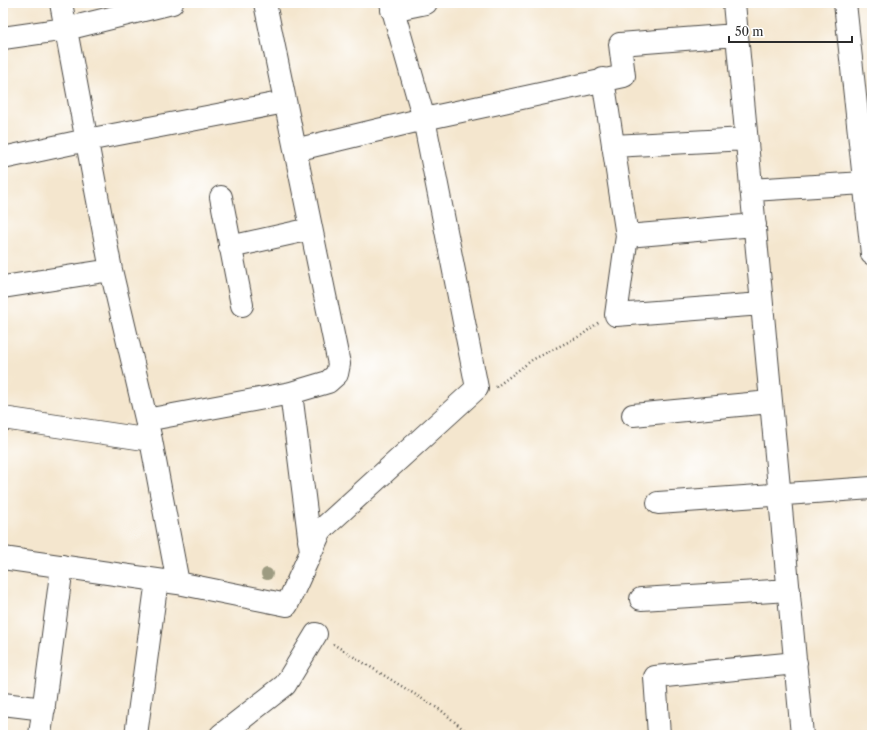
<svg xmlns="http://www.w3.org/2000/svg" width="875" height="738" viewBox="0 0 875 738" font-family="'Libre Caslon Text',serif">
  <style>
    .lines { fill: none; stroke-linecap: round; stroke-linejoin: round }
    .minor-casing { stroke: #494743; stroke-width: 24 }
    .major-casing { stroke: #494743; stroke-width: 24 }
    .path { stroke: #494743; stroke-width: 2.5; stroke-dasharray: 1 3; stroke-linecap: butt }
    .minor { stroke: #fff; stroke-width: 22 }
    .major { stroke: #fff; stroke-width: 22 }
    .tree { fill: #9d9b81 }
  </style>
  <rect width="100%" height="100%" fill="#fff"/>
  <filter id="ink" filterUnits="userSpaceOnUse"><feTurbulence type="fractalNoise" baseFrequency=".025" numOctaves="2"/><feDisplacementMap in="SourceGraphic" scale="8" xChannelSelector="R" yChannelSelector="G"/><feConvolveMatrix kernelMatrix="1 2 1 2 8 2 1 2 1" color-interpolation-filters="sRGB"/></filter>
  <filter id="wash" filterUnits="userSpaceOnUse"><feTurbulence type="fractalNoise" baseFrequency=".012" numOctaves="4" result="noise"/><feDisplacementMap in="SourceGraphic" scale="16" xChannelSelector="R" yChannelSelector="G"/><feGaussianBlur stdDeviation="0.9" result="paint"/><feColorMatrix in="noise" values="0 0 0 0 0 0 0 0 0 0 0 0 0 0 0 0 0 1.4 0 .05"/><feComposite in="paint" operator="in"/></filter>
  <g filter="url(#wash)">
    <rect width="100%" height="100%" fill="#f4e6ce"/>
  </g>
  <g filter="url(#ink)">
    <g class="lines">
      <g class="minor-casing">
        <path id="minor" d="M61,3l50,267 40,170 27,143
          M734,3l68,732
          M392,10l34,-7
          M3,38l63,-9 106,-26
          M603,79l24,157 -11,79 146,-11
          M613,146l133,-7
          M295,150l129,-31 200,-43 -4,-32 116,-9
          M3,158l84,-18 198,-38
          M751,190l113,-7
          M221,197l21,108
          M627,236l128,-11
          M230,247l81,-18
          M3,287l108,-17
          M291,393l20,159
          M633,415l137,-13
          M3,418l148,22
          M146,420l145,-27 37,-11 9,-8 2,-10 -74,-361
          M658,503l214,-15
          M309,541l168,-153 -53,-269 -33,-116
          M3,558l175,25 109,22 34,-75
          M641,599l148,-9
          M3,704l41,5
          M40,735l22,-169
          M136,735l21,-155
          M221,735l64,-50 31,-51
          M659,735l-4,-58 141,-14"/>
      </g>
      <g class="major-casing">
        <path id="major" d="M845,3l27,251"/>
      </g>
      <path class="path" d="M496,387l36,-27 50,-25 17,-13
        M333,644l109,67 28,24"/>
      <use href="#minor" class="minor"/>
      <use href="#major" class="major"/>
    </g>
    <circle class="tree" cx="267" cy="574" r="6"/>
  </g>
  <rect width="875" height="738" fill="none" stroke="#fff" stroke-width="16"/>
  <path d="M729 36v6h123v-6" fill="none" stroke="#2b2b2b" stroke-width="2"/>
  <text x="735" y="36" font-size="12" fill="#2b2b2b" stroke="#ffffff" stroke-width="3" paint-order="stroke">50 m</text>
</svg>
